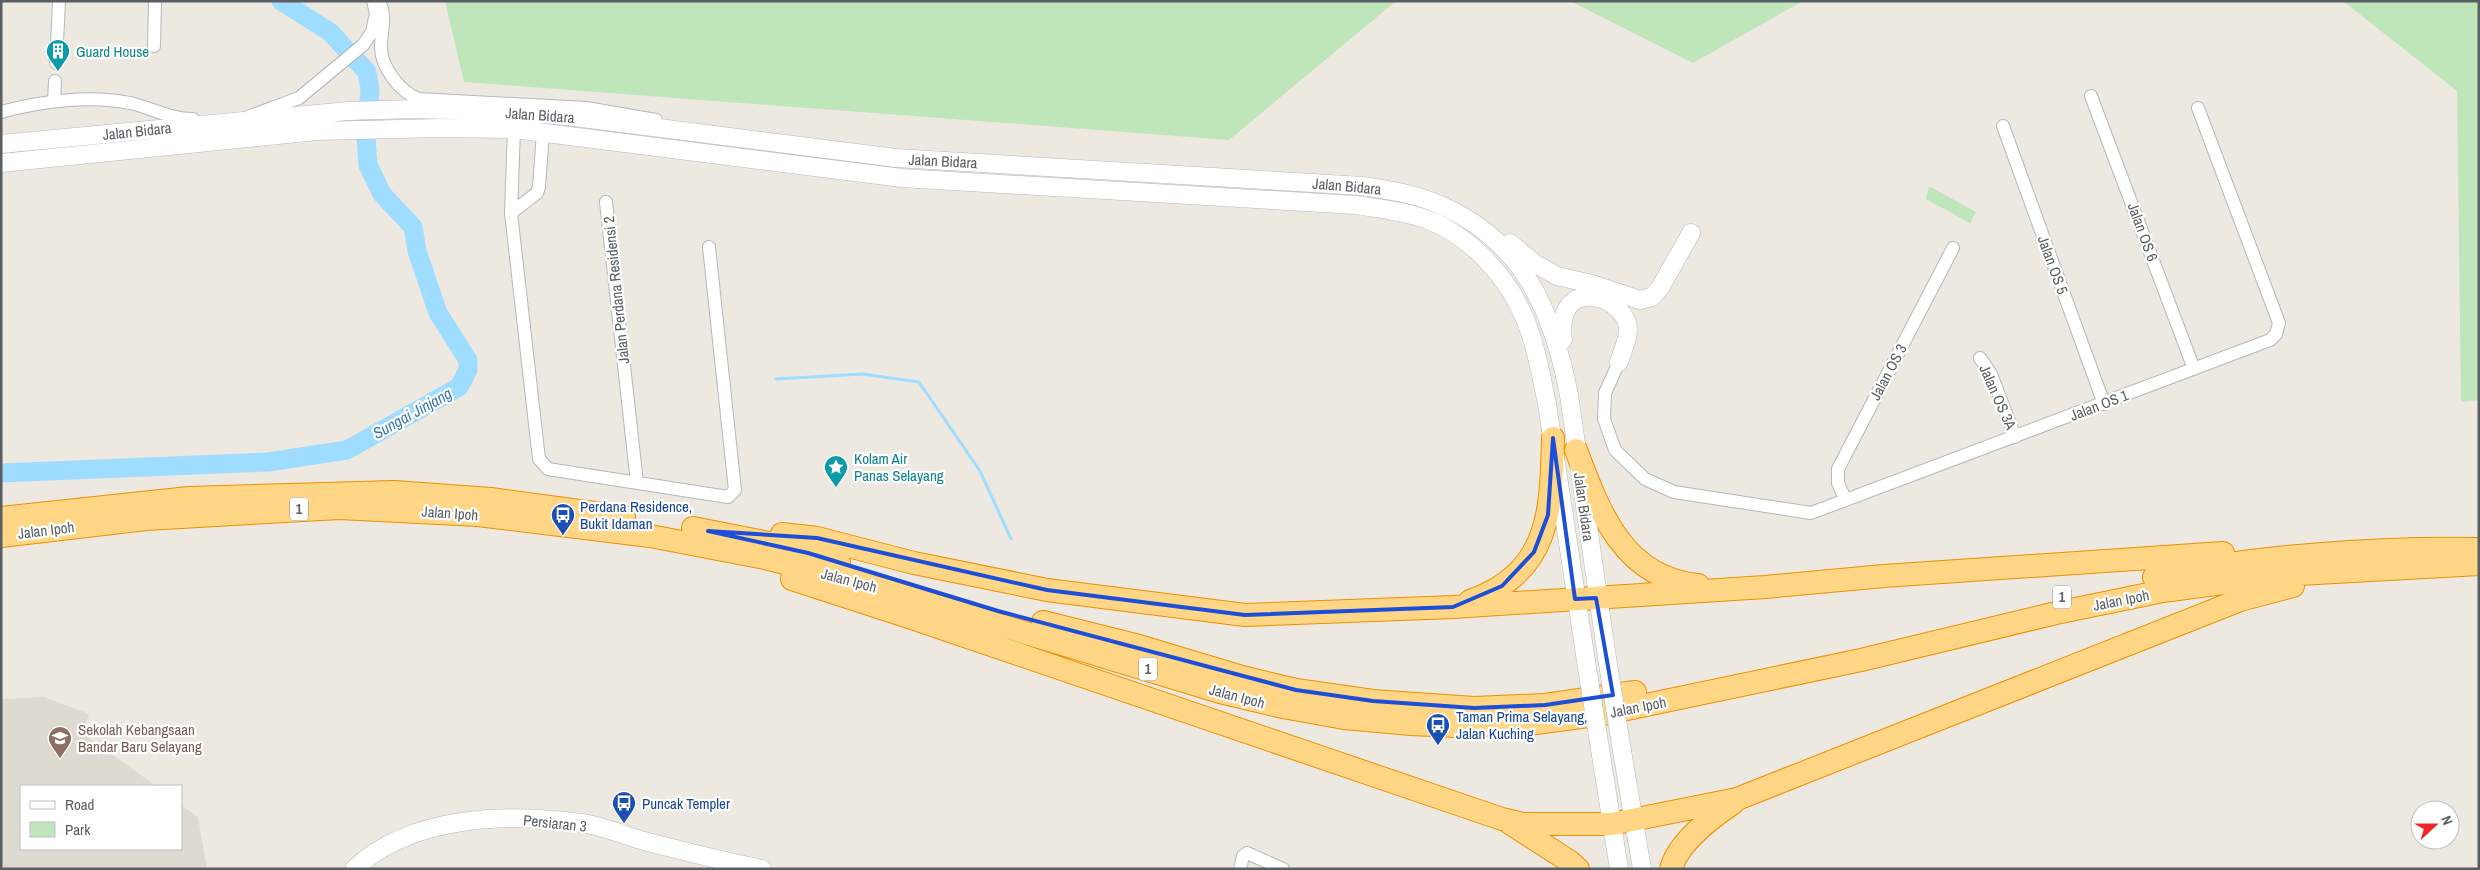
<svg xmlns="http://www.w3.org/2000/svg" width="2480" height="870" viewBox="0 0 2480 870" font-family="'Archivo Narrow',sans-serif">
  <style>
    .education { fill: #dfdad1 }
    .green { fill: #bfe5bb }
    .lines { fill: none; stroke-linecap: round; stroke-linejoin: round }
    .stream { stroke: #9eddff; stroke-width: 3 }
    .river { stroke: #9eddff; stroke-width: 19 }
    .street-casing { stroke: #b3b7bb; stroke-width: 14 }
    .secondary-casing { stroke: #b4b8be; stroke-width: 19 }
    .highway-casing { stroke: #ed8f00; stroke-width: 24 }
    .street { stroke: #fff; stroke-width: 12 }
    .secondary { stroke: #fff; stroke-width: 18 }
    .highway { stroke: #ffd685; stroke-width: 22 }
    .secondary-bridge-casing { stroke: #b4b8be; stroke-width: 19; stroke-linecap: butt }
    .secondary-bridge { stroke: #fff; stroke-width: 18 }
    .marked { fill: none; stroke: #1d4ed8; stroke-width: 4; stroke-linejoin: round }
    .labels { text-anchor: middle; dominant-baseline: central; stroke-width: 4.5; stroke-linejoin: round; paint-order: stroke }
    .shield { fill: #fff; stroke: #8b8e91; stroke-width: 1 }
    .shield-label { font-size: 14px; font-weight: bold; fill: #595e62 }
    .culture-label { font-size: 15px; fill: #0d838f; stroke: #fff; text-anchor: start }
    .street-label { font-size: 15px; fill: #595e62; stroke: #fff }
    .transit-label { font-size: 15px; fill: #164399; stroke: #fff; text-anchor: start }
    .education-label { font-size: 15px; fill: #785e54; stroke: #fff; text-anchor: start }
    .water-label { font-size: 16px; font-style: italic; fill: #3679aa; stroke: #fff }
  </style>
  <rect width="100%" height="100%" fill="#ede9e0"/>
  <path class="education" d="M44,697l45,17 -7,19 74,53h-135v63h160v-44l17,12 9,52h-206v-170z"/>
  <path class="green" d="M445,1h951l-167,139 -765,-58z
    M1570,1h233l-110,62z
    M2343,1h136v399l-18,2 -4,-311z
    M1929,186l47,26 -6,11 -44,-24z"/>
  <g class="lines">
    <path class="stream" d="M776,379l87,-5 56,8 61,89 31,68"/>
    <path class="river" d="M1,473l267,-11 79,-12 112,-63 9,-17v-10l-30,-47 -21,-62 -4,-24 -31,-33 -14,-29 -2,-28 4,-47 -3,-18 -37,-40 -49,-31"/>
    <g class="street-casing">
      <path id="street" d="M379,1c8,16 2,29 2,46 0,21 19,44 37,52l168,9 70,12
        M154,46l1,-45
        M56,63l3,-62
        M2091,96l103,273
        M54,101l1,-20
        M1,112c40,-11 88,-17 129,-9 22,5 40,16 63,16
        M250,116l49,-18 64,-53 9,-13 4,-19 -3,-12
        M2003,126l101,278
        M514,129l-3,84 28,246 9,10 180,28 7,-7 -26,-243
        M606,202l31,281
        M511,213l26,-20 2,-6 4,-54
        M1980,358l11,16 24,63
        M1619,362l-14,31 -1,26 11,31 30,29 29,13 137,21 459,-173 6,-6 3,-11 -81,-215
        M1845,499l-7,-16v-14l115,-221
        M1240,869l3,-13 4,-3 36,16"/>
    </g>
    <g class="secondary-casing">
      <path id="secondary" d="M1,144l347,-33 66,-2 76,2 68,4 338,43 467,28c26,4 53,8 77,19 83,36 113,106 129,190l38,263
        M1,163l316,-32 123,-3 74,1 388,49 454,27c24,4 49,6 72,15 42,16 80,57 97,99 11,27 16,56 22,85l39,257
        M1510,243l24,20 23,13 35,8 48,16 12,-3 8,-9 31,-55
        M1563,340c-8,-68 63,-43 65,-12 1,10 -6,24 -9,34
        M1622,751l20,118
        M1601,755l18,114
        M354,869c58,-54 153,-56 228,-46 20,3 42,12 62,18 39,10 78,20 118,28"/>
    </g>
    <g class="highway-casing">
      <path id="highway" d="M1576,450c23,61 47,128 122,135
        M1,518l188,-20 205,-6 97,7 133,18
        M693,528l76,15 70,20
        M782,534l35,4 97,25 133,27 198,25 208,-8 312,-20 119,-11 339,-23
        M1,536l145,-17 193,-11 139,7 172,21 115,22 87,22 368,112 63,15 61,11 67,6 45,2 80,-3 67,-9 258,-54 195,-47 107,-22 120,-16 196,-11
        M2154,577c102,-21 221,-30 325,-28
        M792,579l117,38 593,202 21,5h89l125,-25 503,-199 53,-14
        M1470,601c81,-29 81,-90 83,-163
        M1043,622l96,24 103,31 54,13 77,11 101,7 71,-3 90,-13
        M1508,822l61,39 9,8
        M1671,869c7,-27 40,-51 62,-66"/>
    </g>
    <use href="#street" class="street"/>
    <use href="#secondary" class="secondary"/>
    <use href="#highway" class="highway"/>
    <g class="secondary-bridge-casing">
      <path id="secondary-bridge" d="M1607,658l15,93
        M1586,661l15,94"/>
    </g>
    <use href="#secondary-bridge" class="secondary-bridge"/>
  </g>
  <path class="marked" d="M1553,438l22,161 21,-1 17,97 -68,10 -71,3 -101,-7 -77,-11 -298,-79 -190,-58 -100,-22 109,7 230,52 198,25 208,-8 49,-21 32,-34 14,-37z"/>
  <defs>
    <g id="building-pin" transform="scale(1.25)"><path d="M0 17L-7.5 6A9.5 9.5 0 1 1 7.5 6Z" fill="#0f9aa8" stroke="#fff"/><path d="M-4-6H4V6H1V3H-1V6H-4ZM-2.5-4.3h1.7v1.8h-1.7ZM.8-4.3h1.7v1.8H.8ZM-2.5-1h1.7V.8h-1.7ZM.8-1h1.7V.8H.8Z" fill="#fff"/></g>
    <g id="sight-pin" transform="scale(1.25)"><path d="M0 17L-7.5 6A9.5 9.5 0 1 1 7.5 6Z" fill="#0f9aa8" stroke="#fff"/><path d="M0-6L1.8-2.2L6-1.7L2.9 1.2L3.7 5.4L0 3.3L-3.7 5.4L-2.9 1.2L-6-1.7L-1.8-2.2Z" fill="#fff"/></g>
    <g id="bus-pin" transform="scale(1.25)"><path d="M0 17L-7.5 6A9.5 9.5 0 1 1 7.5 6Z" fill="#1a4fb4" stroke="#fff"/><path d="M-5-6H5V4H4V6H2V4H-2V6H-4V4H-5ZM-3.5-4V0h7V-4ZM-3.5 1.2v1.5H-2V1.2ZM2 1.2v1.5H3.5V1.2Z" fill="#fff"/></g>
    <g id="school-pin" transform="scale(1.25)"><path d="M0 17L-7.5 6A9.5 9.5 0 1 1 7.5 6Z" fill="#8d6e63" stroke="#fff"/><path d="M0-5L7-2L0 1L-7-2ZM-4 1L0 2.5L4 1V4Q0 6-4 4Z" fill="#fff"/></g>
  </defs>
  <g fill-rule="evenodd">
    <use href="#building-pin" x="58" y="51"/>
    <use href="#sight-pin" x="836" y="467"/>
    <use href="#bus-pin" x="563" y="515"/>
    <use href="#bus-pin" x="1438" y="725"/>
    <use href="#school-pin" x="60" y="738"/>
    <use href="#bus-pin" x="624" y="803"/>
  </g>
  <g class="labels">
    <g class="shield">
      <rect x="290" y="497.5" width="18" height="23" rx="4"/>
      <rect x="2053" y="585.5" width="18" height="23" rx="4"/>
      <rect x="1139" y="657.5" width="18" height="23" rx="4"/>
    </g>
    <g class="shield-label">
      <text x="299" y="509">1</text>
      <text x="2062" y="597">1</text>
      <text x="1148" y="669">1</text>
    </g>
    <g class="culture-label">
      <text x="76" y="51">Guard House</text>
      <text x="854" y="458">Kolam Air<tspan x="854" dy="17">Panas Selayang</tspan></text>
    </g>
    <g class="street-label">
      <text transform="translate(540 115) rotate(4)">Jalan Bidara</text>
      <text transform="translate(137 131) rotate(-6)">Jalan Bidara</text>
      <text transform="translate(943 161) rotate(3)">Jalan Bidara</text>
      <text transform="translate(1347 186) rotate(5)">Jalan Bidara</text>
      <text transform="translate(2143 232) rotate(70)">Jalan OS 6</text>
      <text transform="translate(2053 265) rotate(70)">Jalan OS 5</text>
      <text transform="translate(616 290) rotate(-96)">Jalan Perdana Residensi 2</text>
      <text transform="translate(1888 372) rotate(-62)">Jalan OS 3</text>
      <text transform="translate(1998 397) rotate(66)">Jalan OS 3A</text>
      <text transform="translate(2099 405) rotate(-21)">Jalan OS 1</text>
      <text transform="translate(1584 507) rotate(82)">Jalan Bidara</text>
      <text transform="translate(450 513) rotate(4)">Jalan Ipoh</text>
      <text transform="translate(46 530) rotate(-7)">Jalan Ipoh</text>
      <text transform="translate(849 580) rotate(15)">Jalan Ipoh</text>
      <text transform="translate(2121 600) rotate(-11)">Jalan Ipoh</text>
      <text transform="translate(1237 696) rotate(15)">Jalan Ipoh</text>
      <text transform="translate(1638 707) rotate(-11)">Jalan Ipoh</text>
      <text transform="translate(555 823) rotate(6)">Persiaran 3</text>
    </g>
    <g class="transit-label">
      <text x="580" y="506">Perdana Residence,<tspan x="580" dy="17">Bukit Idaman</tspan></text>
      <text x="1456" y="716">Taman Prima Selayang,<tspan x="1456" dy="17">Jalan Kuching</tspan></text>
      <text x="642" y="803">Puncak Templer</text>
    </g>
    <g class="education-label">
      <text x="78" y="729">Sekolah Kebangsaan<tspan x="78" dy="17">Bandar Baru Selayang</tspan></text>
    </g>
    <g class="water-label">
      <text transform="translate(412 413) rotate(-29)">Sungai Jinjang</text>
    </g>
  </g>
  <rect width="2480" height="870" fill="none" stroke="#595e62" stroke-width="5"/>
  <rect x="20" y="785" width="162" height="65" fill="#ffffff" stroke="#bdbfc0"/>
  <rect x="30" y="801" width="25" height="8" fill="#ffffff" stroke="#bdbfc0"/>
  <text x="65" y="810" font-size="15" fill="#595e62">Road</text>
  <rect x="30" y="822" width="25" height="15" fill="#bfe5bb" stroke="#bdbfc0"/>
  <text x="65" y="835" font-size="15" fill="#595e62">Park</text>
  <g transform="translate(2435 825) rotate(69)"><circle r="24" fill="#ffffff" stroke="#bdbfc0"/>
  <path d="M0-4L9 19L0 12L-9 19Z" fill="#ee2526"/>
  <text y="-8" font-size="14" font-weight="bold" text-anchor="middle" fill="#595e62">N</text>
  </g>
</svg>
